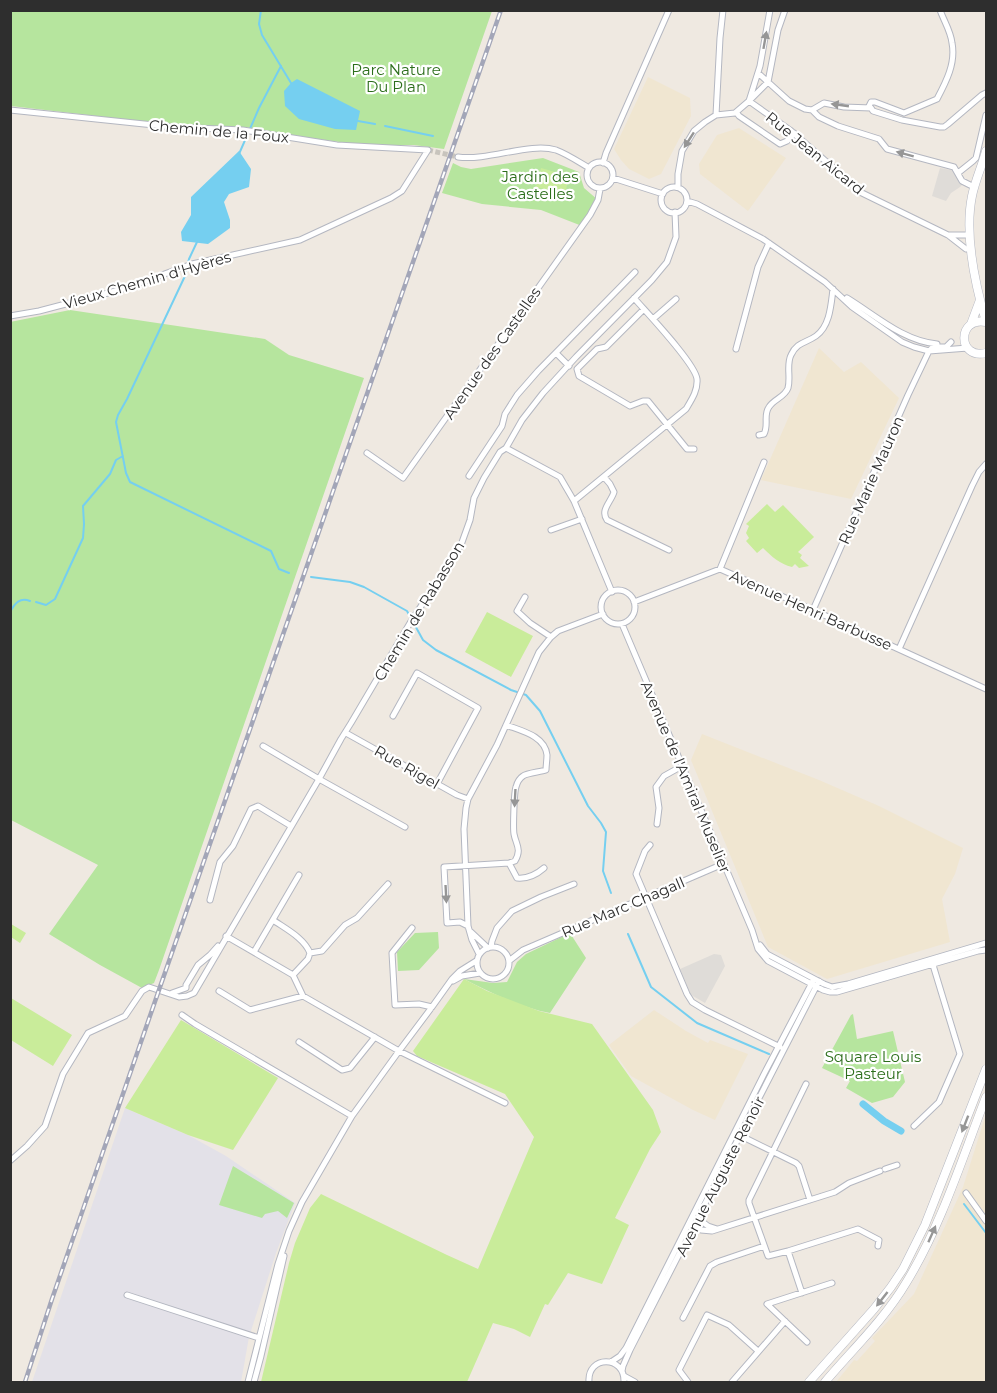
<svg xmlns="http://www.w3.org/2000/svg" width="997" height="1393" viewBox="0 0 997 1393" font-family="Montserrat,sans-serif">
  <style>
    .industrial { fill: #e3e1e8 }
    .education { fill: #f0e6d1 }
    .green { fill: #b6e59e }
    .pitch { fill: #c9ec9a }
    .plaza { fill: #dfdcd8 }
    .water { fill: #75cff0 }
    .lines { fill: none; stroke-linecap: round; stroke-linejoin: round }
    .stream { stroke: #75cff0; stroke-width: 2 }
    .canal { stroke: #75cff0; stroke-width: 7 }
    .street-tunnel { stroke: #c8c4bd; stroke-width: 5; stroke-dasharray: 5 2.5; stroke-linecap: butt }
    .street-casing { stroke: #b4b7c1; stroke-width: 7 }
    .secondary-casing { stroke: #b4b7c1; stroke-width: 9 }
    .street { stroke: #fff; stroke-width: 5 }
    .secondary { stroke: #fff; stroke-width: 8 }
    .rail-casing { stroke: #a3a6b8; stroke-width: 4.5 }
    .rail { stroke: #fff; stroke-width: 2; stroke-dasharray: 7; stroke-linecap: butt }
    .oneway { fill: #969696 }
    .labels { text-anchor: middle; dominant-baseline: central; stroke-width: 4.5; stroke-linejoin: round; paint-order: stroke }
    .park-label { font-size: 15px; fill: #2c6e1b; stroke: #fff }
    .street-label { font-size: 15px; fill: #2e2e2e; stroke: #fff }
  </style>
  <rect width="100%" height="100%" fill="#efe9e1"/>
  <path class="industrial" d="M125,1108l63,27 38,21 69,47 -19,50 -27,84 -8,45h-209z"/>
  <path class="education" d="M648,77l42,21 1,18 -30,58 -12,5 -20,-10 -8,-9 -7,-11z
    M739,128l47,30 -38,53 -48,-37 -1,-10 18,-29z
    M819,348l25,24 17,-10 38,36 -48,101 -90,-19z
    M702,734l117,46 60,26 84,42 -8,26 -13,25 8,43 -123,37 -59,-32 -77,-187z
    M654,1010l32,21 22,12 2,-3 38,14 -33,66 -22,-10 -62,-34 -22,-31z
    M986,1114v268h-150l18,-22 3,1 18,-20 -3,-3 42,-44 49,-107z"/>
  <path class="green" d="M11,11h481l-48,138 -30,-4h-53l-50,-7 -66,-11 -72,-2 -162,-19z
    M543,158l36,14 5,16 14,12 -16,26 -41,-16 -59,-6 -40,-11 11,-30 8,4 10,2z
    M70,310l195,29 24,16 75,23 -205,592 -5,13 -12,5 -42,-23 -51,-31 49,-69 -87,-45 -1,-498z
    M438,932l1,16 -20,22 -21,1 -1,-19 18,-19z
    M570,933l16,25 -36,55c-30,-6 -59,-20 -86,-34l29,4 14,-1 10,-20 9,-8z
    M853,1014l4,25 36,-8 12,51 -12,15 -21,6 -26,-15 4,-7 -28,-13 29,-53z
    M233,1166l61,37 -7,15 -9,-7 -13,3 -3,4 -43,-13z"/>
  <path class="pitch" d="M541,168l28,8 -4,18 -29,-7z
    M767,504l8,8 8,-7 31,32 -16,15 4,3 -2,3 9,8 -10,2 -4,-4 -3,3c-12,-3 -20,-10 -29,-19l-6,5 -11,-12 3,-3 -3,-5 3,-7 -3,-2z
    M487,612l46,24 -22,41 -46,-25z
    M11,924l15,9 -6,10 -9,-6z
    M464,979l23,12 52,20 53,13 61,86 8,22 -11,17 -35,69 14,7 -27,59 -34,-11 -20,32 -3,-1 -15,33 -16,-8 -21,-6 -26,59h-206l28,-119 6,-20 15,-35 11,-14 126,61 31,14 56,-132 -29,-43 -88,-38 -4,-5z
    M11,998l61,37 -19,31 -42,-26z
    M181,1020l97,58 -45,72 -45,-15 -63,-27z"/>
  <path class="plaza" d="M940,168l16,3 8,12 -4,4 -9,6 -5,8 -14,-5z
    M714,954l7,1 4,11 -20,37 -12,-7 -3,-3 -10,-24z"/>
  <path class="water" d="M297,79l63,32 -4,19 -21,-1 -36,-10 -14,-13 -1,-15 7,-8z
    M239,151l12,18 -2,18 -20,7 -5,8 6,18v8l-22,16 -26,-3 -1,-9 10,-17v-18z"/>
  <g class="lines">
    <path class="stream" d="M261,10l-2,14 3,11 29,48
      M358,121l17,3
      M385,126l48,10
      M239,154l20,-46 22,-42
      M197,242l-8,17 -4,17 -58,123 -9,16 -2,7 10,51 4,9 141,69 8,18 10,4
      M311,577l39,5 14,5 43,24 16,29 13,10 75,40 15,5 14,16 48,95 13,17 5,9 -3,39 8,22
      M36,602l10,3 9,-6 28,-61 1,-14 -1,-18 27,-32 6,-14 7,-4
      M10,612c5,-9 10,-15 20,-11
      M628,934l23,53 46,36 72,31
      M964,1204l22,29"/>
    <path class="canal" d="M863,1104l21,17 17,10"/>
    <path class="street-tunnel" d="M428,150l30,7"/>
    <g class="street-casing">
      <path id="street" d="M785,10l-7,20 -10,52 -19,19 41,29 72,63 86,42 18,14h5
        M758,73l31,28 16,8 7,1 7,7 19,9 41,13 8,10 67,18 8,14 12,6
        M871,108l-2,-2 2,-4h4l29,11 33,-14c9,-17 19,-36 15,-56 -1,-11 -8,-22 -12,-33
        M10,110l163,17 70,3 94,15 91,5 -26,41 -11,7 -91,42 -108,24 -69,25 -84,22 -29,5
        M812,110l12,-7 20,4 27,1 2,3 29,9 38,7h4l4,-3 34,-29 4,-2
        M736,112l3,4 41,28 7,-3 7,-8
        M716,115l4,-77 3,-28
        M458,157c31,4 72,-15 98,-7 11,4 23,12 33,18
        M587 175a13 13 0 1 1 26 0a13 13 0 1 1-26 0Z
        M603,163l3,-10 63,-143
        M958,173l15,-12 3,-3 10,-43
        M613,178l50,16
        M678,187v-13l4,-23 12,-20 11,-9 11,-7 19,-2 14,-12 11,-35 10,-56
        M661 200a13 13 0 1 1 26 0a13 13 0 1 1-26 0Z
        M687,201l10,3 66,35 62,43 27,25 50,35 12,5 15,4 39,-3
        M948,235h22
        M847,298c28,17 56,43 90,46
        M644,309l-38,38 -9,2 -20,20 2,7 51,30 13,-5h5l39,48h7
        M653,319l23,-20
        M736,349l22,-82 11,-24
        M556,353l13,13
        M759,435l5,-1c5,-9 -1,-19 5,-27 5,-8 16,-10 19,-19 3,-11 -2,-23 3,-33 6,-13 15,-12 25,-19 14,-10 15,-31 17,-47
        M506,448l54,29 14,24 38,91
        M367,453l36,25 187,-263 8,-15 2,-11
        M469,476l33,-50 3,-12 12,-19 21,-24 97,-99
        M604,477l6,7 4,8c-3,10 -14,18 -7,28l62,30
        M574,501l112,-92c6,-10 12,-19 11,-30 -2,-16 -50,-66 -63,-81
        M551,530l31,-11
        M720,569l44,-107
        M601 607a17 17 0 1 1 34 0a17 17 0 1 1-34 0Z
        M525,597l-8,14 13,12 21,14
        M634,602l86,-33 93,41 173,79
        M813,610l95,-215 21,-44 4,-4h13l5,-5
        M622,624l130,306 6,19 10,12 55,29 7,2h7l141,-41 8,-1
        M899,649l73,-163 7,-14 7,-8
        M393,716l24,-43 61,35 -41,76
        M346,733l111,62 11,4
        M263,746l56,33 86,48
        M657,824l2,-16 -3,-21 8,-11 18,-10
        M650,845l-5,6 -9,23 51,120 5,8 13,8 75,37
        M509,863l8,15c11,1 19,-3 27,-10
        M210,900l10,-38 13,-16 18,-37 7,-3 33,20
        M273,920c13,9 31,18 37,33
        M468,926l-8,-4 -13,1 -3,-56 65,-4 6,-2c7,-12 1,-16 -1,-27 -1,-6 0,-42 2,-47 1,-4 4,-9 7,-11 4,-3 17,-4 23,-6 0,-4 1,-10 1,-15 -2,-19 -25,-24 -41,-30
        M412,928l-20,25 3,52 24,-1 13,3
        M471,932l17,16
        M226,936l67,39 10,21 96,55 106,52
        M760,945l7,9 57,30 8,3 16,-3 138,-41
        M477 963a16 16 0 1 1 32 0a16 16 0 1 1-32 0Z
        M491,947l1,-6 5,-13 15,-17 29,-14 33,-13
        M254,952l45,-77
        M310,953l12,-2 23,-26 12,-7 31,-34
        M479,954l-7,-14 -4,-14 -4,-97 2,-21 2,-9 29,-54 42,-93 12,-15 7,-6 45,-17
        M509,961l14,-11 200,-86
        M293,975l15,-16 2,-6
        M453,981l9,-5 18,-3
        M219,991l31,19 53,-14
        M172,993l14,-5v-3l12,-20 12,-10 8,-9
        M182,1015l13,9 157,92
        M299,1042l43,28 8,-2 25,-31
        M806,1084l-57,116v3l19,53 20,-5 70,-22 21,11 -1,6
        M914,1126l25,-24 21,-48 -27,-89
        M739,1135l57,28 3,3 11,34
        M10,1161l17,-15 18,-20 18,-52 25,-41 37,-17 17,-25 7,-4 30,10 8,-1 7,-3 125,-214 22,-40 10,-16 59,-100 51,-78 9,-25 4,-22 10,-20 16,-26 6,-4 16,-28 21,-27 33,-36 76,-77 15,-18 9,-25 -1,-25
        M885,1169l12,-4
        M966,1193l20,28
        M697,1218l11,8 9,3
        M692,1227l9,3 11,1 123,-39 14,-9 31,-12
        M788,1251l14,42
        M127,1295l132,43
        M683,1318l27,-52 7,-4 47,-16
        M807,1342l-40,-38 65,-21
        M611,1362l9,-6 6,-8 138,-274 50,-95
        M622,1371l1,-5 7,-16 189,-369
        M624,1376l11,6
        M248,1382l30,-118 11,-33 13,-29 50,-86 47,-65 33,-44 20,-28 8,-8 16,-10
        M254,1382l7,-26 23,-100
        M589,1382c-2,-27 36,-27 35,0
        M688,1382l-9,-12 28,-55 22,10 29,26
        M732,1382l53,-61"/>
    </g>
    <g class="secondary-casing">
      <path id="secondary" d="M986,322c-11,-38 -22,-87 -14,-126 3,-15 10,-30 14,-45
        M986,322c-29,-6 -29,38 0,31
        M971,324l9,-24
        M809,1382l65,-73 17,-22 12,-18 22,-44 61,-156
        M825,1382c27,-32 59,-62 81,-99 35,-57 56,-124 80,-186"/>
    </g>
    <use href="#street" class="street"/>
    <use href="#secondary" class="secondary"/>
    <g class="rail-casing">
      <path id="rail" d="M25,1382l27,-83 108,-312 341,-977"/>
    </g>
    <use href="#rail" class="rail"/>
  </g>
  <defs><path id="oneway-solid" d="M-6-.8H1V-3.2L6.5 0L1 3.2V.8H-6Z" transform="scale(1.5)"/></defs>
  <g class="oneway">
    <use href="#oneway-solid" transform="translate(765 40) rotate(-80)"/>
    <use href="#oneway-solid" transform="translate(840 105) rotate(-172)"/>
    <use href="#oneway-solid" transform="translate(689 140) rotate(123)"/>
    <use href="#oneway-solid" transform="translate(905 154) rotate(-165)"/>
    <use href="#oneway-solid" transform="translate(515 798) rotate(93)"/>
    <use href="#oneway-solid" transform="translate(446 894) rotate(87)"/>
    <use href="#oneway-solid" transform="translate(965 1124) rotate(111)"/>
    <use href="#oneway-solid" transform="translate(932 1234) rotate(-66)"/>
    <use href="#oneway-solid" transform="translate(882 1299) rotate(128)"/>
  </g>
  <g class="labels">
    <g class="park-label">
      <text x="396" y="69">Parc Nature<tspan x="396" dy="17">Du Plan</tspan></text>
      <text x="540" y="176">Jardin des<tspan x="540" dy="17">Castelles</tspan></text>
      <text x="873" y="1056">Square Louis<tspan x="873" dy="17">Pasteur</tspan></text>
    </g>
    <g class="street-label">
      <text transform="translate(219 131) rotate(5)">Chemin de la Foux</text>
      <text transform="translate(815 153) rotate(39)">Rue Jean Aicard</text>
      <text transform="translate(147 280) rotate(-16)">Vieux Chemin d'Hyères</text>
      <text transform="translate(492 353) rotate(-55)">Avenue des Castelles</text>
      <text transform="translate(871 480) rotate(-66)">Rue Marie Mauron</text>
      <text transform="translate(811 610) rotate(24)">Avenue Henri Barbusse</text>
      <text transform="translate(419 611) rotate(-59)">Chemin de Rabasson</text>
      <text transform="translate(407 767) rotate(30)">Rue Rigel</text>
      <text transform="translate(686 777) rotate(67)">Avenue de l'Amiral Muselier</text>
      <text transform="translate(623 907) rotate(-23)">Rue Marc Chagall</text>
      <text transform="translate(720 1176) rotate(-63)">Avenue Auguste Renoir</text>
    </g>
  </g>
  <rect width="997" height="1393" fill="none" stroke="#2e2e2e" stroke-width="24"/>
</svg>
